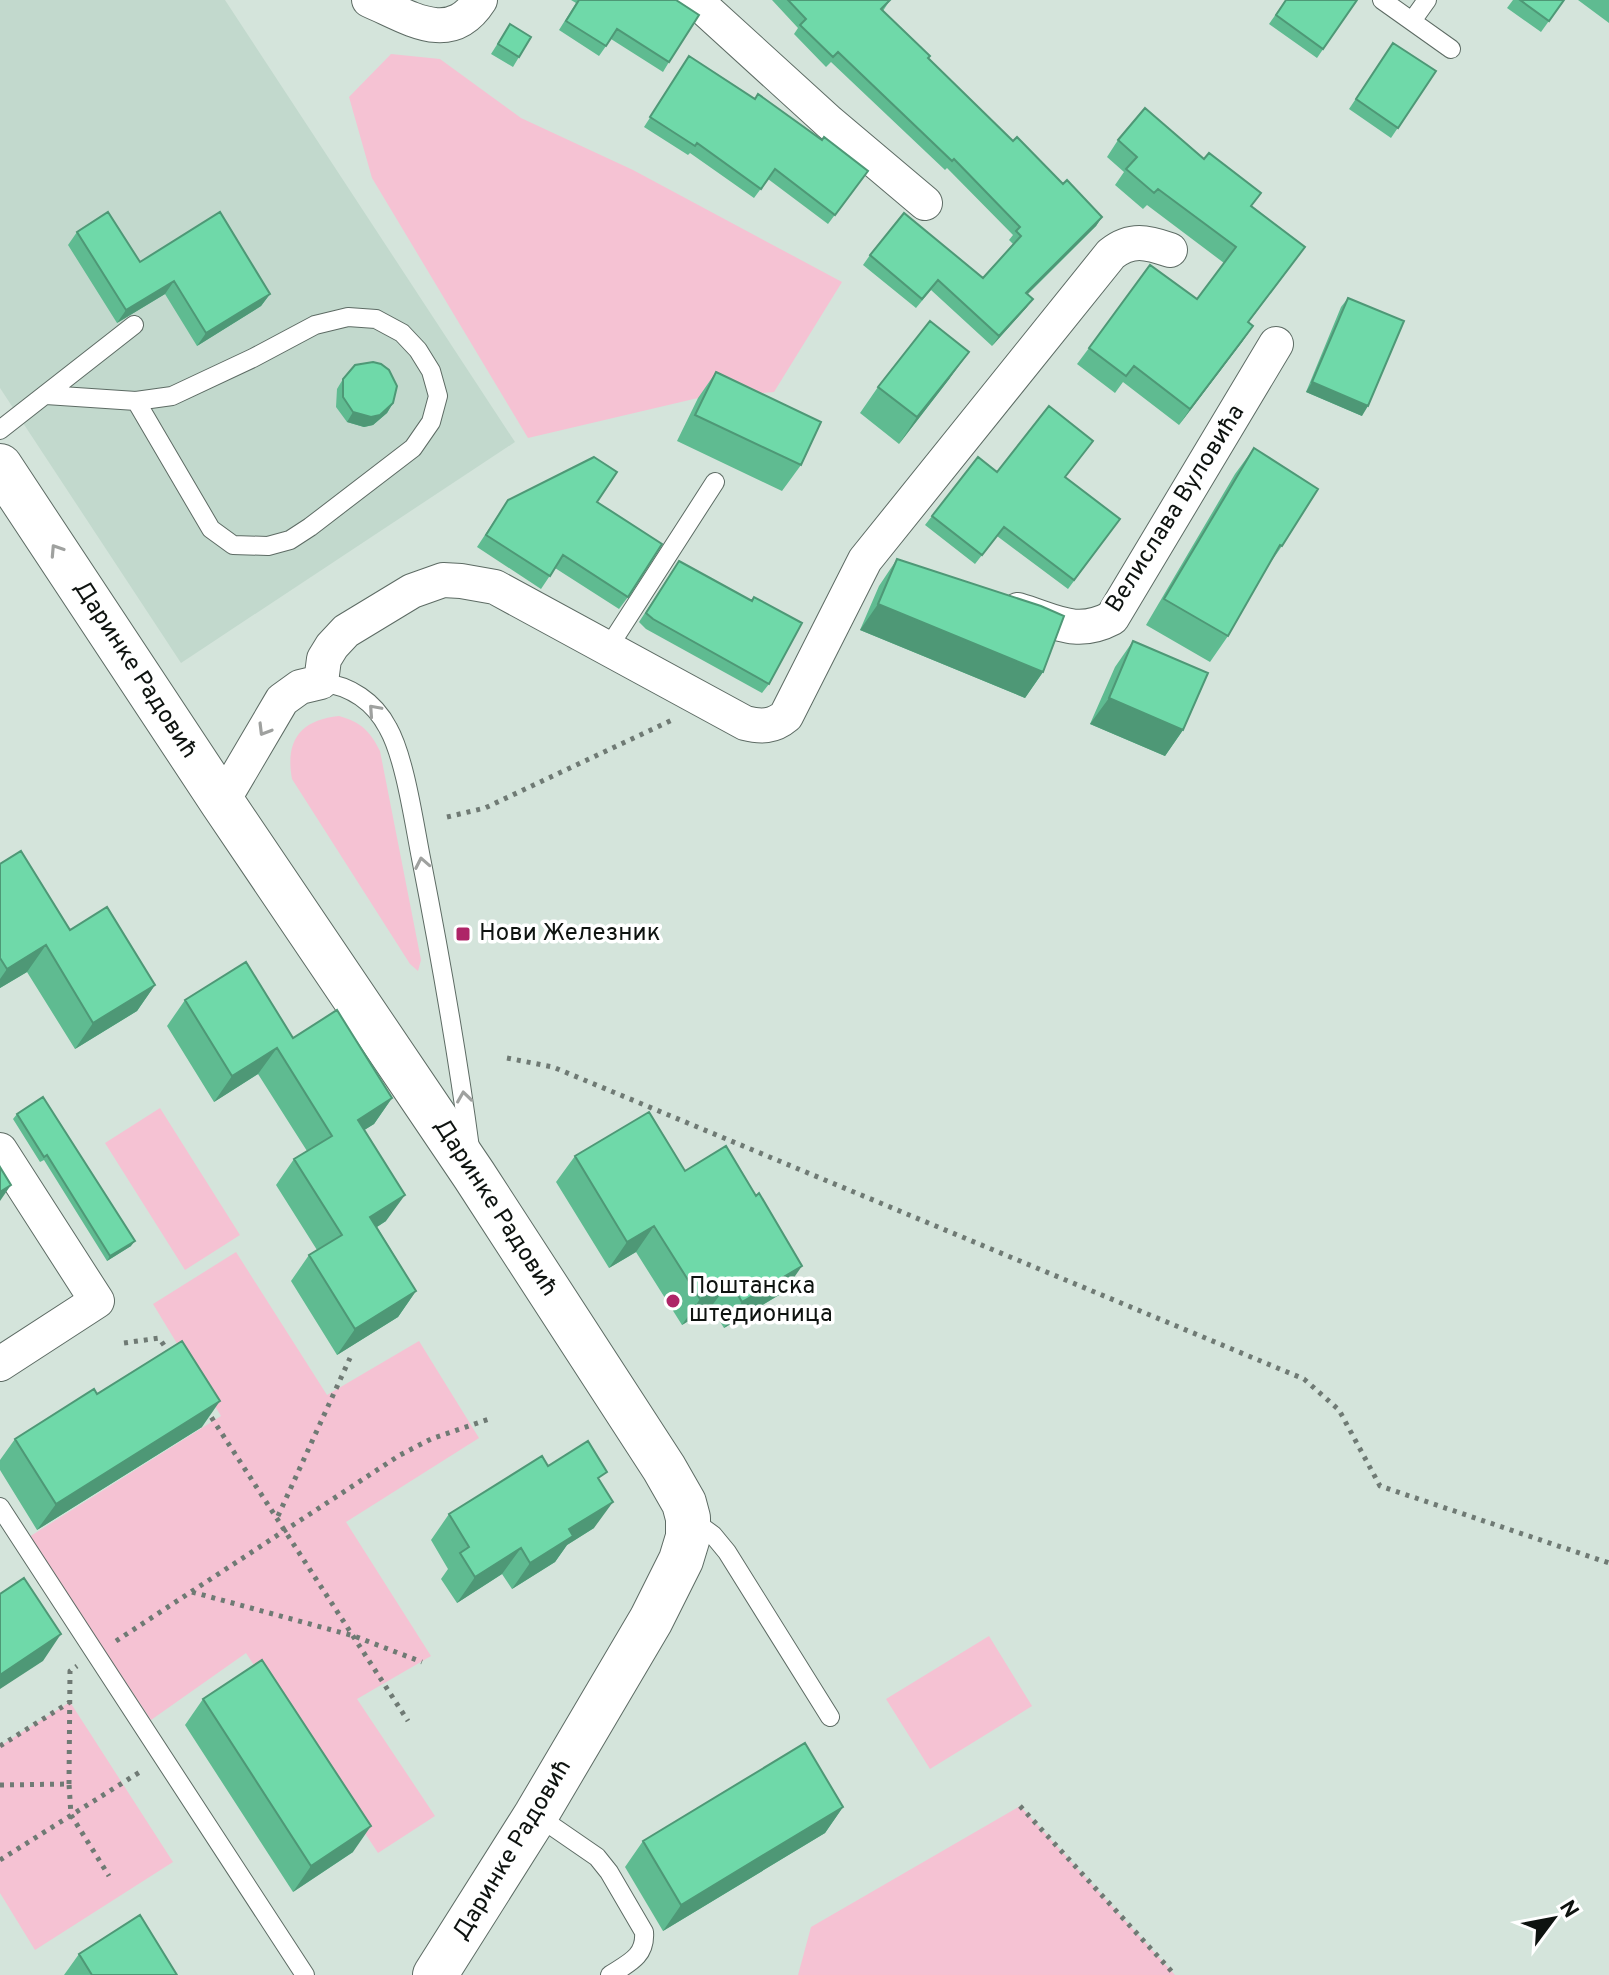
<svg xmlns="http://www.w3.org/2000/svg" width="1609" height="1975" viewBox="0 0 1609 1975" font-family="Overpass,sans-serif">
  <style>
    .built { fill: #c2d9cd }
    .green { fill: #f5c2d3 }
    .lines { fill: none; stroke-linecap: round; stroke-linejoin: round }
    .service-casing { stroke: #5d6b64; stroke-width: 20 }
    .minor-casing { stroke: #5d6b64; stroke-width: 36 }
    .tertiary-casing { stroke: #5d6b64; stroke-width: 46 }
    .path { stroke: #6f7a74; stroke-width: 5; stroke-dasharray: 4 6; stroke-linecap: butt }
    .service { stroke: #fff; stroke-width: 18 }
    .minor { stroke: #fff; stroke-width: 34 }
    .tertiary { stroke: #fff; stroke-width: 44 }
    .wall { fill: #5fbb91 }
    .shaded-wall { fill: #4e9876 }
    .building { fill: #6fd9a9; stroke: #4e9876; stroke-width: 2 }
    .oneway { stroke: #9fa19f }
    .poi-dot { fill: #ae2567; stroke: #fff; stroke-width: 3 }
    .labels { text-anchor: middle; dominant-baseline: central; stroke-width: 7; stroke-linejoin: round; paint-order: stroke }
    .street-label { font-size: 24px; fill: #0e1310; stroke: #fff }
    .poi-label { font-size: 24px; fill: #0e1310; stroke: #fff; text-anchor: start }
  </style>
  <rect width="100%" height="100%" fill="#d4e4db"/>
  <path class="built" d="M0,0h225l290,442 -334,221 -181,-275z"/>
  <path class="green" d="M391,54l49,5 81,59 112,52 209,112 -68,110 -76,6 -170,40 -156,-260 -23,-81z
    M339,716c22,6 31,15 41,35l41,209 -3,11 -8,-7 -118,-185c-7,-38 8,-59 47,-63z
    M160,1108l80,127 -55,35 -80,-127z
    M236,1252l91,143 92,-54 60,97 -133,84 85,134 -74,43 78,117 -57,37 -132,-200 -95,67 -122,-183 192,-121 -68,-112z
    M989,1636l43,70 -102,63 -44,-70z
    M70,1702l103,160 -138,88 -35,-57v-147z
    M1020,1806l155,169h-377l13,-48z"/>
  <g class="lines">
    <g class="service-casing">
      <path id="service" d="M1382,0l69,49
        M1412,21l15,-21
        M46,395l90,6 36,-5 81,-38 62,-33 33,-8 28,2 26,14 16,17 13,21 7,25 -7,26 -18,26 -103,79 -20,13 -22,6 -35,-1 -22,-16 -75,-128
        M0,430l134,-105
        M608,648l107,-166
        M321,682c29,4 53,19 67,46 17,30 26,95 33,130 19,97 36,193 49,290
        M0,1507l305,468
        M691,1519l22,16 14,17 103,165
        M536,1815l61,42 12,15 35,60c2,24 -15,31 -34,43"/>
    </g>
    <g class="minor-casing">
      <path id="minor" d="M369,0c40,17 81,47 111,0
        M695,0l134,122 96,81
        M1018,610c37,11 58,27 94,8l164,-274
        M222,802l60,-102 18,-13 21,-5 3,-23 8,-13 14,-15 66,-40 31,-11 18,1 34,6 250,136c16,4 28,4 41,-7l79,-156 246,-306c20,-16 36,-12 59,-4
        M0,1150l97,151 -97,63"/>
    </g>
    <g class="tertiary-casing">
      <path id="tertiary" d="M0,466l222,336 252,373 190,293 20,35 4,15v19l-7,23 -30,60 -115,195 -101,160"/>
    </g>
    <path class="path" d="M447,817l38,-9 187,-88
      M507,1058l46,9 751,312 35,31 41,76 229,77
      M124,1343l35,-5 11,16
      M206,1409l202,312
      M278,1516l72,-158
      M192,1592l162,44 68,26
      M116,1641l284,-186 31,-16 61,-21
      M0,1746l70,-44
      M69,1784l1,-113 7,-5
      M0,1785l69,-1 2,31 38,61
      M1020,1806l155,169
      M0,1860l143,-90"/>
    <use href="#service" class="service"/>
    <use href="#minor" class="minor"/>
    <use href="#tertiary" class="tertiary"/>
  </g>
  <path class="wall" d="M571,0h105l-7,62 -6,10 -52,-33 -12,17 -40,-26 17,-27z
    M772,0h118l-7,11 45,47 85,83 89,76 -6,9 -68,68 5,5 -7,9 -34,38 -61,-56 -15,18 -53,-43 7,-10 113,23 30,-34 -4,-4 4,-5 -66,-67 -2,2 -114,-108 -5,5 -32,-33 4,-6z
    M1286,0h71l-40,58 -48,-34z
    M1513,0h51l-23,32 -34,-24z
    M1578,0h31v23z
    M510,24l9,33 -6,10 -22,-13z
    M1393,43l43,28 -45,67 -42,-29z
    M683,66l72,33 67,41 46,31 -40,53 -60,-45 -14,19 -64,-45 -2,2 -44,-28z
    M1118,140l134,66 53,41 -56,75 4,4 -11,16 -63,83 -56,-43 -8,11 -38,-29 12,-16 108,-49 27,-36 -77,-58 -4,4 -28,-24 9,-13 -17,-15z
    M77,232l63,30 130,32 -9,12 -64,40 -32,-52 -48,29 -49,-78z
    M1348,298l14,118 -56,-24 35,-85z
    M716,372l85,93 -19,26 -105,-50 21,-43z
    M950,378l-51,66 -39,-31 18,-26z
    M343,379l50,24 -6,10 -14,12 -9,2 -17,-5 -11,-15 1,-18z
    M1254,448l28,98 -14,20 -40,70 -18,26 -64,-37 89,-151z
    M997,472l68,6 55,41 -52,70 -71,-53 -22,28 -50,-39 7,-9z
    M508,500l89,2 31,95 -9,12 -64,-41 -14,21 -64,-42z
    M897,559l146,113 -18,26 -165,-68 19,-44z
    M679,561l72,40 18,83 -7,9 -116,-64 -7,-7z
    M1133,641l50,89 -18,26 -75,-32 25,-57z
    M0,864l70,66 85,55 -18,26 -62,38 -48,-77 -27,16z
    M185,1000l108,38 99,60 -18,26 -10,6 22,91 -9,6 39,64 -18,26 -61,38 -46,-74 18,-26 8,-5 -41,-65 18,-26 13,-8 -49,-77 -44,28 -47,-76z
    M17,1114l114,132 -24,15 -63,-101 -4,2 -27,-43z
    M575,1156l110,15 99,121 -60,36 -13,-21 -29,18 -46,-73 -27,16 -53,-86z
    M97,1394l105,33 -165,103 -37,-60v-10l15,-21z
    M548,1466l52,16 -6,46 -27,17 -12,17 -43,27 -10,-15 -45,29 -16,-24 7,-10 -17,-29 18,-26z
    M203,1699l150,153 -60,40 -108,-167z
    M843,1807l-18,26 -162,98 -38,-64 18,-26z
    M79,1954l98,21h-113z"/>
  <path class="shaded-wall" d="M1102,217l-6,9 -77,76 7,-9z
    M174,281l-9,13 -48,29 9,-13z
    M270,294l-9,12 -64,40 9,-13z
    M1033,299l-7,9 -34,38 7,-10z
    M1253,326l-11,16 -63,83 11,-16z
    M969,352l-19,26 -51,66 18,-27z
    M1312,382l56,24 -6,10 -56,-24z
    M393,403l-6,10 -14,12 -9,2 -17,-5 6,-10z
    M878,604l165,68 -18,26 -165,-68z
    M1109,698l74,32 -18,26 -75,-32z
    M46,945l-19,27 -27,16v-9l7,-10z
    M155,985l-18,26 -62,38 18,-26z
    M277,1048l-19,26 -44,28 18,-26z
    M392,1098l-18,26 -35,22 19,-26z
    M11,1185l-11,16v-9z
    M405,1195l-19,26 -34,22 18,-26z
    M654,1226l-18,26 -27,16 18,-26z
    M135,1241l-4,5 -24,15 3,-5z
    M802,1266l-18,26 -60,36 18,-26z
    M730,1281l-19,26 -29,18 18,-26z
    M416,1291l-18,26 -61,38 18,-26z
    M220,1401l-18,26 -165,103 19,-26z
    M613,1502l-19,26 -27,17 -12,17 -43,27 18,-26 39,-34z
    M521,1548l-19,26 -45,29 18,-26z
    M61,1634l-18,27 -43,28v-14z
    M843,1807l-18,26 -162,98 18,-26z
    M371,1826l-18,26 -60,40 18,-26z"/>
  <path class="building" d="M579,0h97l23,15 -30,47 -52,-33 -11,17 -40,-25z
    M788,0h102l-9,9 49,47 -2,2 85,83 4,-4 46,47 4,-4 35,37 -76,76 7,6 -34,37 -61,-56 -16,19 -52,-44 34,-42 79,65 38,-42 -5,-5 4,-4 -66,-68 -2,2 -114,-109 -5,5 -33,-32 6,-6z
    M1286,0h71l-34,49 -47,-34z
    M1520,0h44l-15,21z
    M510,24l21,13 -12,20 -21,-13z
    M1393,43l43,28 -38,57 -42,-29z
    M689,56l66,43 3,-5 64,46 2,-3 44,34 -33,44 -60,-46 -14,20 -64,-46 -2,3 -45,-29z
    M1145,108l59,51 5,-6 52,40 -10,13 54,41 -57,75 5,4 -63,83 -56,-43 -8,10 -37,-28 61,-83 47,34 39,-52 -78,-58 -4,4 -28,-24 11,-12 -19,-17z
    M108,212l32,50 80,-50 50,82 -64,39 -32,-52 -48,29 -49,-78z
    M1348,298l56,23 -36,85 -56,-24z
    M930,321l39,31 -52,65 -39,-30z
    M373,362l8,2 8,6 8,16 -4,17 -13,12 -9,2 -18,-5 -10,-15v-18l12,-14z
    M716,372l105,50 -20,43 -106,-50z
    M1049,406l44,35 -28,36 55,42 -46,61 -70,-53 -22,28 -50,-39 46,-59 19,15z
    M1254,448l64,41 -36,57 -2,-1 -52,91 -64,-37z
    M594,457l23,15 -20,30 65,42 -34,53 -65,-42 -13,21 -64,-41 22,-35z
    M897,559l144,47 23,10 -21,56 -165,-68z
    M679,561l73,40 2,-4 48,26 -33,61 -116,-65 -7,-6z
    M1133,641l75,32 -25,57 -74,-32z
    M21,851l49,79 37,-23 48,78 -62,38 -47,-78 -39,24 -7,-11v-94z
    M246,962l47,76 44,-28 55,88 -34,22 47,75 -35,22 46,74 -61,38 -46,-74 33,-20 -48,-76 38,-23 -55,-88 -45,28 -47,-76z
    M43,1097l92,144 -25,15 -63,-101 -3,2 -27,-43z
    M649,1112l36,59 41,-25 30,50 3,-3 43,73 -60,36 -12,-21 -30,18 -46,-73 -27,16 -52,-86z
    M0,1167l11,18 -11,7z
    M182,1341l38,60 -164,103 -41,-65 79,-50 3,5z
    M588,1441l19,31 -9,6 15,24 -44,27 4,7 -43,27 -9,-15 -46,29 -15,-24 9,-6 -20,-33 93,-58 6,10z
    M24,1578l37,56 -61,41v-81z
    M262,1660l109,166 -60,40 -108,-167z
    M805,1743l38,64 -162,98 -38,-64z
    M140,1915l37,60h-85l-13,-21z"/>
  <defs><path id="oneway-chevron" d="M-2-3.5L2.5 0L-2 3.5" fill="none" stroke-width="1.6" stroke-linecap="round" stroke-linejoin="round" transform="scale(2)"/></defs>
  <g class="oneway">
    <use href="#oneway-chevron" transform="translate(56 550) rotate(-123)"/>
    <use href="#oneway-chevron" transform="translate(374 710) rotate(-132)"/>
    <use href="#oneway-chevron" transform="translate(264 730) rotate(121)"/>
    <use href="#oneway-chevron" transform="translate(422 863) rotate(-101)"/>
    <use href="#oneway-chevron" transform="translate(464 1097) rotate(-98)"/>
  </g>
  <g class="poi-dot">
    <rect x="455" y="926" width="16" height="16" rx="4"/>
    <circle cx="673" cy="1301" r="8"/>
  </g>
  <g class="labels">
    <g class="street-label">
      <text transform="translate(1176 509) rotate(-58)">Велислава Вуловића</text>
      <text transform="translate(135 670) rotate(57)">Даринке Радовић</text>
      <text transform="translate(495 1208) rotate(57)">Даринке Радовић</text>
      <text transform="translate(513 1850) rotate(-59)">Даринке Радовић</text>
    </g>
    <g class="poi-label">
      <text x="479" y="934">Нови Железник</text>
      <text x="689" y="1287">Поштанска<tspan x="689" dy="28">штедионица</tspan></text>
    </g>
  </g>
  <g transform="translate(1553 1919) rotate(58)" stroke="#ffffff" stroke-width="6" paint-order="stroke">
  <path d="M0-6L14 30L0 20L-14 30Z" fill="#0e1310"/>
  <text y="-12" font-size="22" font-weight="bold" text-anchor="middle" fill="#0e1310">N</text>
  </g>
</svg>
